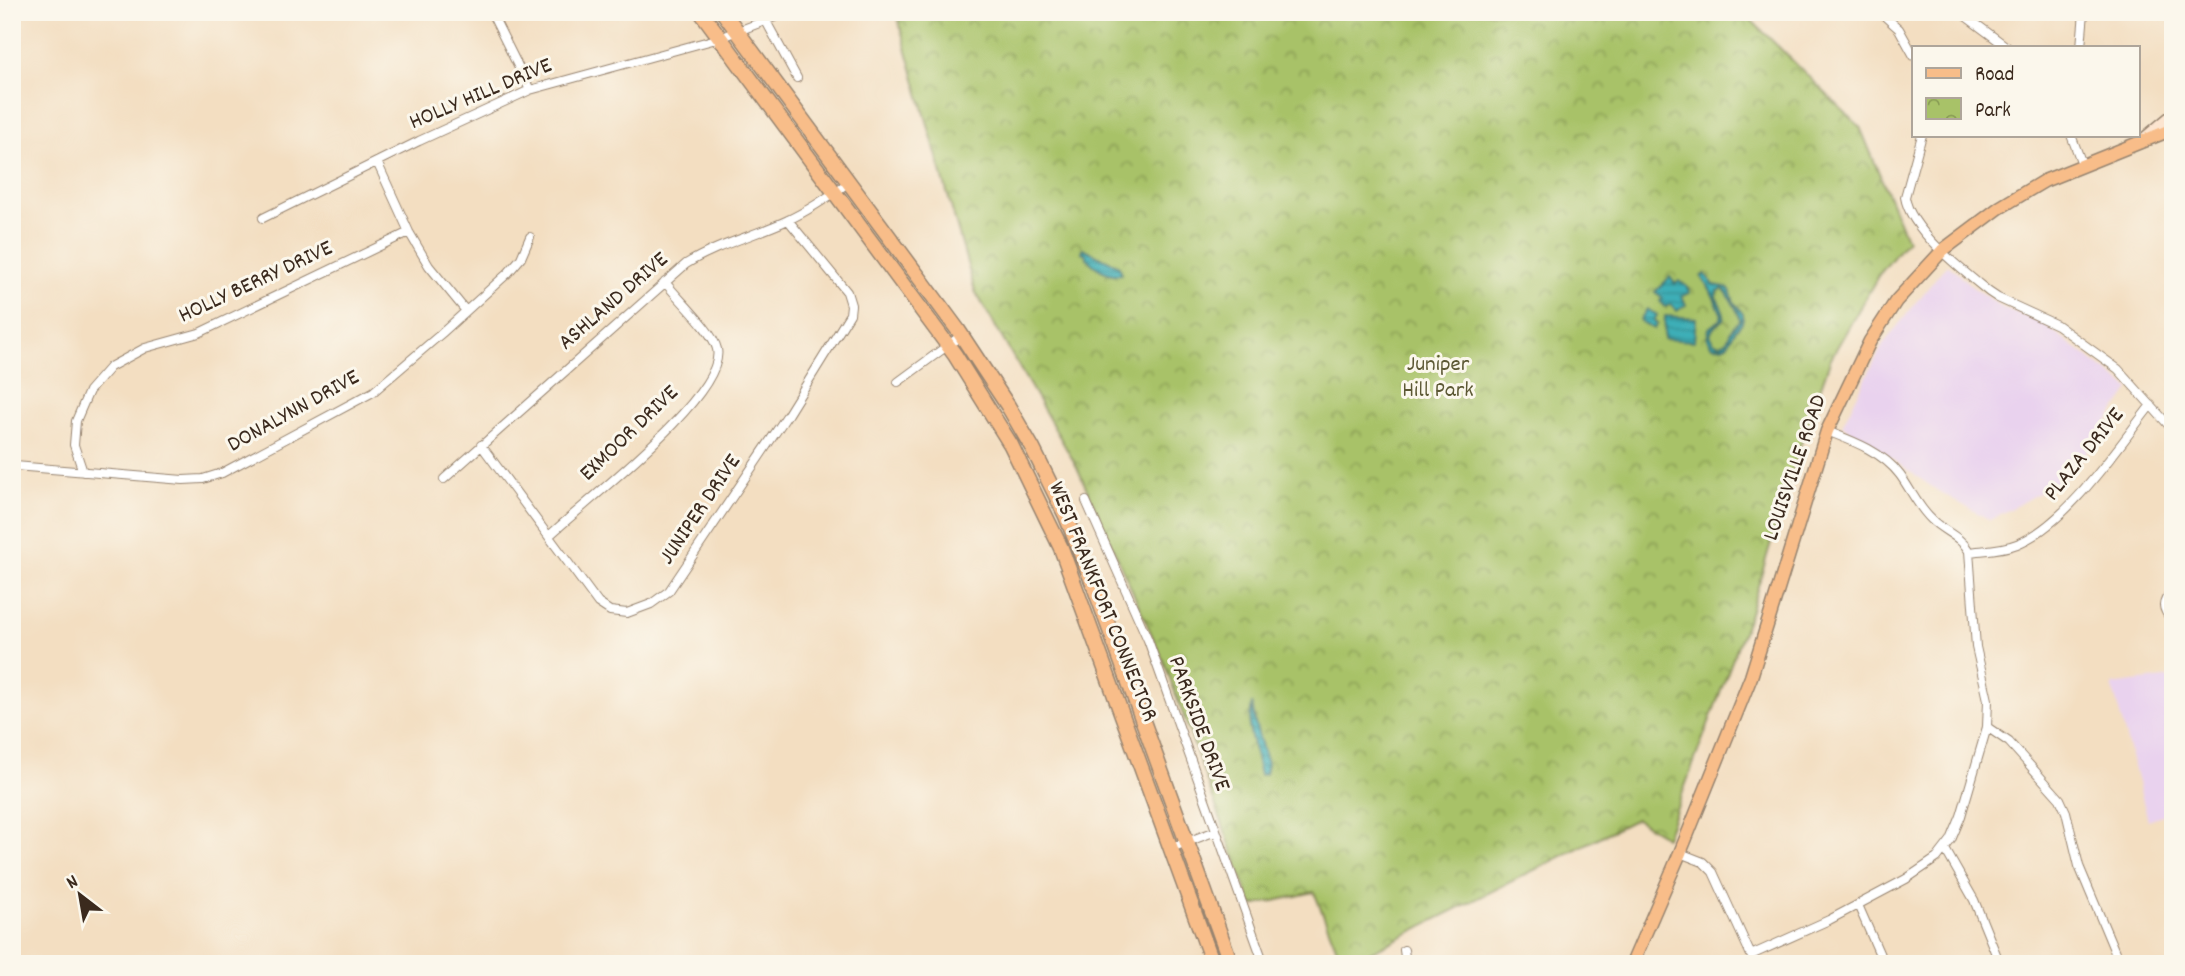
<svg xmlns="http://www.w3.org/2000/svg" width="2185" height="976" viewBox="0 0 2185 976" font-family="Dekko,sans-serif">
  <style>
    .built { fill: #e9d2ee }
    .park { fill: url(#park-crowns); stroke: #727643; stroke-width: 2 }
    .water { fill: url(#water-rules); stroke: #3c6c6a; stroke-width: 2; fill-rule: evenodd }
    .lines { fill: none; stroke-linecap: round; stroke-linejoin: round }
    .street-casing { stroke: #978470; stroke-width: 10 }
    .secondary-casing { stroke: #978470; stroke-width: 13 }
    .primary-casing { stroke: #978470; stroke-width: 15 }
    .highway-casing { stroke: #978470; stroke-width: 17 }
    .street { stroke: #fff; stroke-width: 8 }
    .secondary { stroke: #fce5d0; stroke-width: 10 }
    .primary { stroke: #f8bd89; stroke-width: 12 }
    .highway { stroke: #f8bd89; stroke-width: 14 }
    .labels { text-anchor: middle; dominant-baseline: central; stroke-width: 6; stroke-linejoin: round; paint-order: stroke }
    .street-label { font-size: 23px; fill: #3b2a1e; stroke: #fbf7ec }
    .park-label { font-size: 23px; fill: #5c5834; stroke: #fbf7ec }
  </style>
  <defs>
    <pattern id="park-crowns" width="20" height="18" patternUnits="userSpaceOnUse" patternTransform="scale(1.75)"><rect width="20" height="18" fill="#a8c268"/><path d="M2 6a3 3 0 1 1 6 0M12 15a3 3 0 1 1 6 0" fill="none" stroke="#8a9e55"/></pattern>
    <pattern id="water-rules" width="6" height="5" patternUnits="userSpaceOnUse" patternTransform="scale(1.75)"><rect width="6" height="5" fill="#3eafb7"/><path d="M0 2.5h6" fill="none" stroke="#358f94"/></pattern>
  </defs>
  <rect width="100%" height="100%" fill="#fbf7ec"/>
  <filter id="ink" filterUnits="userSpaceOnUse"><feTurbulence type="fractalNoise" baseFrequency=".0143" numOctaves="2"/><feDisplacementMap in="SourceGraphic" scale="14" xChannelSelector="R" yChannelSelector="G"/><feConvolveMatrix kernelMatrix="1 2 1 2 8 2 1 2 1" color-interpolation-filters="sRGB"/></filter>
  <filter id="wash" filterUnits="userSpaceOnUse"><feTurbulence type="fractalNoise" baseFrequency=".00686" numOctaves="4" result="noise"/><feDisplacementMap in="SourceGraphic" scale="28" xChannelSelector="R" yChannelSelector="G"/><feGaussianBlur stdDeviation="1.57" result="paint"/><feColorMatrix in="noise" values="0 0 0 0 0 0 0 0 0 0 0 0 0 0 0 0 0 1.4 0 .05"/><feComposite in="paint" operator="in"/></filter>
  <g filter="url(#wash)">
    <rect width="100%" height="100%" fill="#f3dec1"/>
    <path class="built" d="M1947,264l28,25 28,19 38,14 89,67 -59,86 -81,45 -52,-29 -96,-66 42,-82z
      M2173,677v134l-25,9 -36,-135z"/>
    <path class="park" d="M896,12h847l117,115 47,113 -29,36 -47,82 -34,97 -47,158 -84,224 -30,-18 -289,145h-4l-29,-72 -62,14 -88,-244 -87,-195 -102,-176z"/>
    <path class="water" d="M1083,248l36,18 2,8c-13,2 -32,-8 -36,-21h-3z
      M1705,274l9,11 11,2 5,3 4,12 9,12c1,12 -6,11 -10,20 -4,7 -2,9 -10,13l-11,-1 -5,-8 2,-10 10,-8 3,-5 -12,-26 -9,-12zM1723,289c4,2 17,25 17,31l-9,10 -4,11 -7,4 -7,-3 -3,-7c6,-21 25,-6 6,-38l1,-6z
      M1670,277l5,7 4,-4 7,6 4,7 -8,3 4,9 -9,6 -6,-7 -6,3 -5,-6 3,-3 -8,-6z
      M1647,309l10,6 -3,6 3,2 -3,6 -14,-8z
      M1665,316l31,2 -2,23 -30,-2z
      M1252,703l3,20 12,41 -2,10 -5,1 -11,-47z"/>
  </g>
  <g filter="url(#ink)">
    <g class="lines">
      <g class="street-casing">
        <path id="street" d="M491,12l39,78
          M761,12l36,66
          M1880,12l19,17 15,27
          M1960,12l47,35
          M2081,47l3,-35
          M1922,135l-17,62c5,33 58,74 84,95l9,6 59,27 61,44 55,61
          M2071,135l11,29
          M377,162l32,70 20,34 37,45
          M263,218l156,-77 111,-51 190,-52 68,-26
          M898,382l64,-47
          M481,445l117,158 12,8 17,2 24,-9 18,-13 119,-177 62,-100 1,-9 -4,-13 -59,-72
          M15,466l168,14 20,-1 19,-6 151,-81 69,-59 66,-60 13,-15 9,-21
          M83,472l-9,-27 2,-24 13,-30 21,-24 35,-19 54,-15 210,-101
          M444,479l242,-215c32,-20 68,-28 102,-44 22,-10 42,-24 61,-38
          M1086,501l62,139 116,324
          M549,536c33,-32 178,-141 168,-187 -4,-18 -40,-51 -52,-67
          M1969,552c16,-2 33,-2 48,-8 50,-20 100,-96 134,-139
          M2173,589c-12,14 -12,19 0,33
          M1987,727l22,15 51,57 6,13 13,54 41,98
          M1171,848l45,-17
          M1945,849l29,51 26,64
          M1680,853l23,9 10,10 42,92
          M1858,905l26,59
          M1404,950l2,14
          M1751,955l78,-35 77,-41 31,-21 14,-18 10,-24 26,-89 1,-27 -12,-53 -7,-96c-9,-15 -26,-20 -37,-31 -14,-13 -21,-30 -32,-45 -17,-23 -47,-34 -73,-44"/>
      </g>
      <g class="secondary-casing">
        <path id="secondary" d="M2143,139l30,-25"/>
      </g>
      <g class="primary-casing">
        <path id="primary" d="M1632,964l48,-111 71,-176 76,-246 43,-90 26,-40 47,-51 56,-42 45,-27 129,-52"/>
      </g>
      <g class="highway-casing">
        <path id="highway" d="M701,12l254,343 56,90 50,103 152,416
          M723,12l235,318 50,76 25,43 33,67 28,70 137,378"/>
      </g>
      <use href="#street" class="street"/>
      <use href="#secondary" class="secondary"/>
      <use href="#primary" class="primary"/>
      <use href="#highway" class="highway"/>
    </g>
  </g>
  <g class="labels">
    <g class="street-label">
      <text transform="translate(481 95) rotate(-23)">HOLLY HILL DRIVE</text>
      <text transform="translate(256 283) rotate(-25)">HOLLY BERRY DRIVE</text>
      <text transform="translate(614 302) rotate(-41)">ASHLAND DRIVE</text>
      <text transform="translate(294 412) rotate(-29)">DONALYNN DRIVE</text>
      <text transform="translate(630 434) rotate(-44)">EXMOOR DRIVE</text>
      <text transform="translate(2085 455) rotate(-51)">PLAZA DRIVE</text>
      <text transform="translate(1796 468) rotate(-71)">LOUISVILLE ROAD</text>
      <text transform="translate(701 510) rotate(-56)">JUNIPER DRIVE</text>
      <text transform="translate(1102 602) rotate(68)">WEST FRANKFORT CONNECTOR</text>
      <text transform="translate(1198 724) rotate(70)">PARKSIDE DRIVE</text>
    </g>
    <g class="park-label">
      <text x="1438" y="365">Juniper<tspan x="1438" dy="26">Hill Park</tspan></text>
    </g>
  </g>
  <rect width="2185" height="976" fill="none" stroke="#fbf7ec" stroke-width="42"/>
  <rect x="1912" y="46" width="228" height="91" fill="#fbf7ec" stroke="#aea59a" stroke-width="2"/>
  <rect x="1926" y="68" width="35" height="10" fill="#f8bd89" stroke="#aea59a" stroke-width="2"/>
  <text x="1975" y="80" font-size="21" fill="#3b2a1e">Road</text>
  <rect x="1926" y="98" width="35" height="21" fill="url(#park-crowns)" stroke="#aea59a" stroke-width="2"/>
  <text x="1975" y="116" font-size="21" fill="#3b2a1e">Park</text>
  <g transform="translate(80 895) rotate(329)" stroke="#fbf7ec" stroke-width="5" paint-order="stroke">
  <path d="M0-5L12 26L0 18L-12 26Z" fill="#3b2a1e"/>
  <text y="-10" font-size="19" font-weight="bold" text-anchor="middle" fill="#3b2a1e">N</text>
  </g>
</svg>
